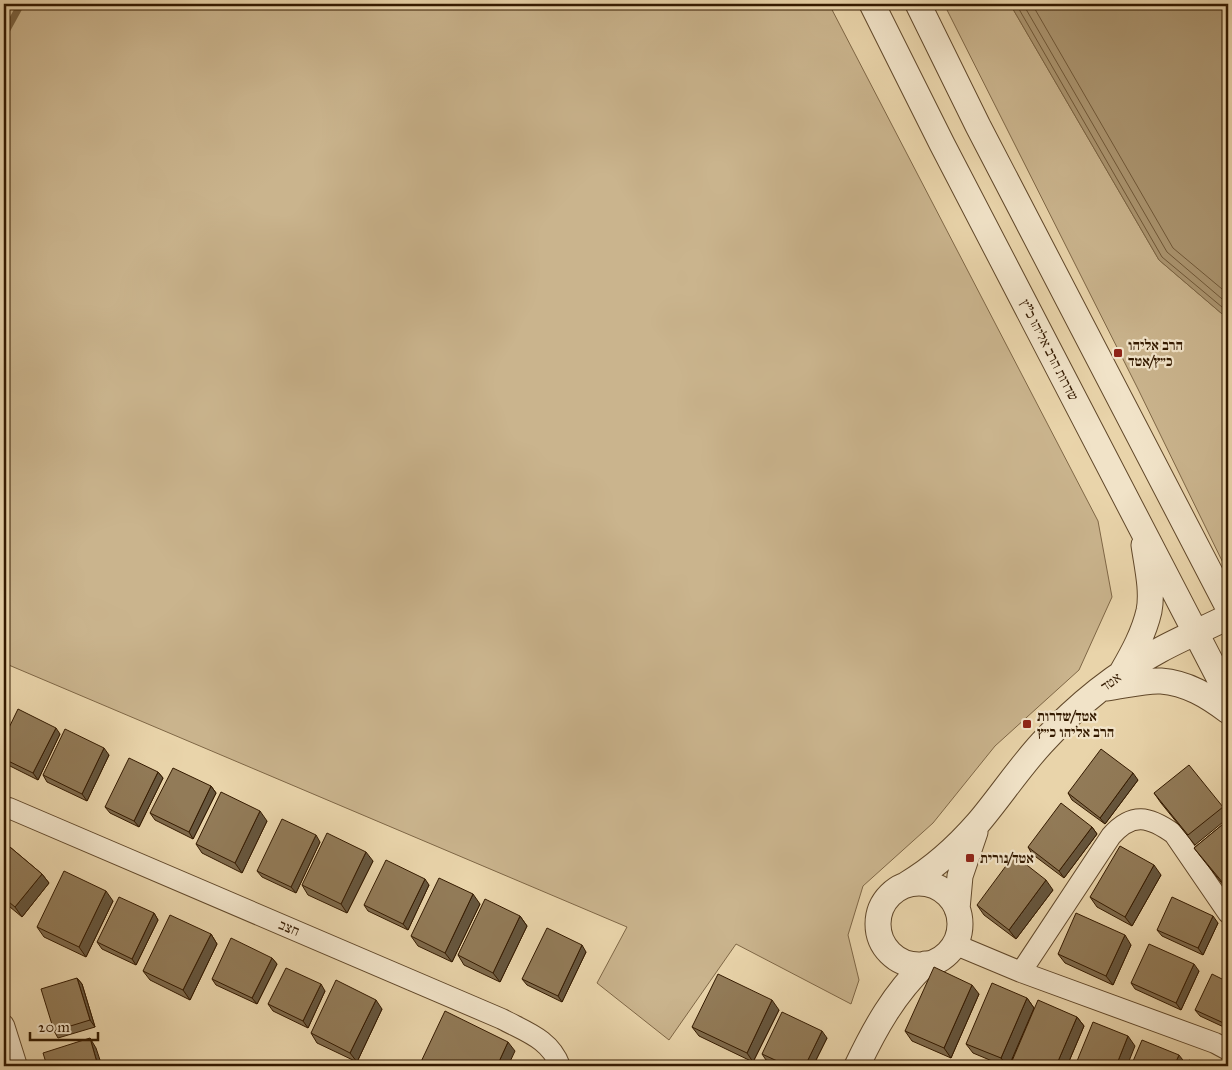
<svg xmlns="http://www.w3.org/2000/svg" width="1232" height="1070" viewBox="0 0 1232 1070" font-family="'IM FELL Great Primer','Frank Ruhl Libre',serif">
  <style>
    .green { fill: #cab48d; stroke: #7f6746 }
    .water { fill: #ab9570; stroke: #7b6443 }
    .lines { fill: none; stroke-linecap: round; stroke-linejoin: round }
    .shore { stroke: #705838; stroke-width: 1 }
    .stream { stroke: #7b6443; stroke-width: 7 }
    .minor-casing { stroke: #61482a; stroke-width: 22 }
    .tertiary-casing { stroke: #61482a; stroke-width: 27 }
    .minor { stroke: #f1e3c8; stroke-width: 20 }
    .tertiary { stroke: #f1e3c8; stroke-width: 25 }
    .wall { fill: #7e6a4c; stroke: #341a00 }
    .shaded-wall { fill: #66563e; stroke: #341a00 }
    .building { fill: #927b58; stroke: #341a00 }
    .poi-dot { fill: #8f2418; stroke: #f1e3c8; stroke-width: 2 }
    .labels { text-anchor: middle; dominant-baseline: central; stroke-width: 4.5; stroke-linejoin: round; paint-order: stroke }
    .poi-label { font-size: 14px; font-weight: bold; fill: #341a00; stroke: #f1e3c8; text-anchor: start }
    .street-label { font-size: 14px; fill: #341a00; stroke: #f1e3c8 }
  </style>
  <rect width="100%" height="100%" fill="#e9d4aa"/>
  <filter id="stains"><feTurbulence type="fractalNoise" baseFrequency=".004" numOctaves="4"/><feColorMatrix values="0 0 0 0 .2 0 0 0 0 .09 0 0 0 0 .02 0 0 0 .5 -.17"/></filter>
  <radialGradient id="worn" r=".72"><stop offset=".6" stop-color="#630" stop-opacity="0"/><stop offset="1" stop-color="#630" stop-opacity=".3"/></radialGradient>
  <path class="green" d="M4,4h825l269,517 14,76 -33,73 -84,76 -62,77 -70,63 -15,49 11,45 -8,24 -115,-60 -67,96 -72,-57 30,-56 -623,-264z
    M944,4h66l149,256 69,59v254l-90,-184z"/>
  <path class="water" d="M1010,4h218v315l-69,-59z"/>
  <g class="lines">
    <path class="shore" d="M1016,4l146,253 66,55
      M1023,4l144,248 61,52
      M1032,4l141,244 55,46"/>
    <path class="stream" d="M4,35l17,-31"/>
    <g class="minor-casing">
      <path id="minor" d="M4,808h5l493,211c24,13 48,20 58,47
        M954,944l67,28 194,71 13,7
        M1021,972l90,-136c21,-24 38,-20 63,-2l54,79
        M4,1025l13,41"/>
    </g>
    <g class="tertiary-casing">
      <path id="tertiary" d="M872,4l70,140 286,551
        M918,4l60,122 250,481
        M1122,672c11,-19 22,-39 27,-61 4,-20 -2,-45 -5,-66
        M1106,688c17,-2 39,-8 55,-7 26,2 47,15 67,30
        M878 924a41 41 0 1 1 82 0a41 41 0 1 1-82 0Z
        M907,884c27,-16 50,-37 71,-61 22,-26 41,-55 64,-80 33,-36 75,-70 118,-93 22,-12 46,-22 68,-33
        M957,909l3,-33 15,-44
        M857,1066c18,-38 37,-72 68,-102"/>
    </g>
    <use href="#minor" class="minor"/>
    <use href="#tertiary" class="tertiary"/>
  </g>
  <path class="wall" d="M60,734l-22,46 -34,-17v-25z
    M109,755l-22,46 -40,-19 -4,-7z
    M158,772l5,6 -24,49 -29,-14 -5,-6z
    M1138,780l-33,44 -33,-24 -4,-7z
    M211,786l5,7 -23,46 -38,-19 -5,-7z
    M1154,793l69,14 5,7v4l-33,27 -34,-42z
    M1228,820v71l-27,-34 -7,-9z
    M267,821l-25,52 -40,-20 -6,-9z
    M1092,827l5,7 -33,44 -32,-24 -4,-7z
    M4,842l38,32 7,9 -27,34 -18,-15z
    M320,842l-24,51 -34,-16 -5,-6z
    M373,861l-26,52 -39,-18 -6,-10z
    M1161,875l-29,51 -35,-19 -7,-10z
    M429,885l-21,45 -40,-19 -4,-6z
    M1053,890l-37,49 -32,-24 -7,-10z
    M113,901l-27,56 -42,-20 -7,-10z
    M480,904l-28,58 -34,-16 -7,-10z
    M154,913l4,7 -22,45 -34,-16 -5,-7z
    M520,916l7,10 -27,56 -36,-17 -6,-10z
    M1218,923l-15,32 -41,-19 -5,-6z
    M211,934l6,10 -27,56 -40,-20 -7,-9z
    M1131,945l-18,40 -48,-22 -7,-9z
    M586,952l-24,50 -35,-17 -5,-6z
    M272,958l5,6 -20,40 -41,-19 -4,-6z
    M1199,971l-18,39 -46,-21 -4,-6z
    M77,978l5,6 13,43 -37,11 -4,-7z
    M1228,982v47l-28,-13 -5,-6z
    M325,991l-17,37 -35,-17 -5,-7z
    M979,994l-28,64 -39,-17 -7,-10z
    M1027,998l7,10 -25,58h-5l-31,-13 -7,-9z
    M382,1009l-25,53 -40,-19 -6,-10z
    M779,1010l-26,52 -54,-26 -7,-9z
    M1077,1017l7,9 -17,40h-51l-4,-5z
    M827,1038l-14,28h-34l-13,-6 -4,-6z"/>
  <path class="shaded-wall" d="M56,728l4,6 -22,46 -5,-7z
    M104,748l5,7 -22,46 -5,-7z
    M158,772l5,6 -24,49 -5,-6z
    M1133,773l5,7 -33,44 -5,-6z
    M211,786l5,7 -23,46 -4,-7z
    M260,811l7,10 -25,52 -7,-10z
    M1092,827l5,7 -33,44 -5,-7z
    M316,835l4,7 -24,51 -5,-6z
    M366,852l7,9 -26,52 -6,-9z
    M1154,865l7,10 -29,51 -7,-9z
    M42,874l7,9 -27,34 -7,-10z
    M425,879l4,6 -21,45 -5,-6z
    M1046,880l7,10 -37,49 -7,-9z
    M106,891l7,10 -27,56 -7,-10z
    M473,894l7,10 -28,58 -7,-9z
    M154,913l4,7 -22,45 -4,-6z
    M520,916l7,10 -27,56 -7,-9z
    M1213,916l5,7 -15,32 -5,-7z
    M211,934l6,10 -27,56 -7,-10z
    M1125,935l6,10 -18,40 -7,-9z
    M582,945l4,7 -24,50 -4,-6z
    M272,958l5,6 -20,40 -5,-6z
    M1194,964l5,7 -18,39 -5,-7z
    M77,978l5,6 13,43 -5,-7z
    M321,984l4,7 -17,37 -5,-7z
    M972,985l7,9 -28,64 -7,-10z
    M1027,998l7,10 -25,58h-2l-6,-8z
    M376,1000l6,9 -25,53 -7,-9z
    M772,1000l7,10 -26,52 -6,-9z
    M1077,1017l7,9 -17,40h-11z
    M822,1031l5,7 -14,28h-8z
    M1128,1036l7,10 -8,20h-11z
    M90,1038l6,10 6,18h-4z
    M508,1042l7,9 -7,15h-11z
    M1179,1055l7,9 -1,2h-11z"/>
  <path class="building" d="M18,709l38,19 -23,45 -29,-14v-21z
    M65,729l39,19 -22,46 -39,-19z
    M1101,749l32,24 -33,45 -32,-25z
    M129,758l29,14 -24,49 -29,-14z
    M1189,765l34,42 -35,28 -34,-42z
    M173,768l38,18 -22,46 -39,-19z
    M221,792l39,19 -25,52 -39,-19z
    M1061,803l31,24 -33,44 -31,-24z
    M282,819l34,16 -25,52 -34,-16z
    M1228,820v69l-34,-41z
    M327,833l39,19 -25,52 -39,-19z
    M4,842l38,32 -27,33 -11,-9z
    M1120,846l34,19 -29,52 -35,-20z
    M1014,855l32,25 -37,50 -32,-25z
    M386,860l39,19 -22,45 -39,-19z
    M64,871l42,20 -27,56 -42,-20z
    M439,878l34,16 -28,59 -34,-17z
    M119,897l35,16 -22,46 -35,-17z
    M1172,897l41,19 -15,32 -41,-18z
    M485,899l35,17 -27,57 -35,-18z
    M1076,913l49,22 -19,41 -48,-22z
    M170,915l41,19 -28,56 -40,-19z
    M547,928l35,17 -24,51 -36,-17z
    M231,938l41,20 -20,40 -40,-19z
    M1149,944l45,20 -18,39 -45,-20z
    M934,967l38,18 -28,63 -39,-17z
    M286,968l35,16 -18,37 -35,-17z
    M718,974l54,26 -25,53 -55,-26z
    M1212,974l16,8v43l-33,-15z
    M77,978l13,42 -36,11 -13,-42z
    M336,980l40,20 -26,53 -39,-20z
    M992,983l35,15 -26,60 -35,-14z
    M1038,1000l39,17 -21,49h-32l-12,-5z
    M445,1011l63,31 -11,24h-78z
    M782,1012l40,19 -17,35h-17l-26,-12z
    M1093,1022l35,14 -12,30h-41z
    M90,1038l8,28h-51l-4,-13z
    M1142,1040l37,15 -5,11h-43z
    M1189,1060l14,6h-16z
    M665,1062l8,4h-10z
    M927,1062l9,4h-11z"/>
  <g class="poi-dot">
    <rect x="1113" y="348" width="10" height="10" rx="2.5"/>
    <rect x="1022" y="719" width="10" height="10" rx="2.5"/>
    <rect x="965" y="853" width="10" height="10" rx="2.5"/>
  </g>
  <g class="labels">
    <g class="poi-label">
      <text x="1128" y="345">הרב אליהו<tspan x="1128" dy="16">כ״ץ/אטד</tspan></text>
      <text x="1037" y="716">אטד/שדרות<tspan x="1037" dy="16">הרב אליהו כ״ץ</tspan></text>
      <text x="980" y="858">אטד/נורית</text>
    </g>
    <g class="street-label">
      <text transform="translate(1049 350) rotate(63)">שדרות הרב אליהו כ"ץ</text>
      <text transform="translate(1111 682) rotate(-35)">אטד</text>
      <text transform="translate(289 928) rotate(23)">חצב</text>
    </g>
  </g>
  <rect width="1232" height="1070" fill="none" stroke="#e9d4aa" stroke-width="20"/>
  <rect x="5" y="5" width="1222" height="1060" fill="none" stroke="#341a00" stroke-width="2.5"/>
  <rect x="10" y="10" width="1212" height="1050" fill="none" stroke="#341a00"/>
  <path d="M30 1032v8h68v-8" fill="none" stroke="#341a00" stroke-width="2.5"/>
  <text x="38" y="1032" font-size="15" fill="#341a00" stroke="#f1e3c8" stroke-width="4" paint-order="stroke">20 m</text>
  <rect width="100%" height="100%" filter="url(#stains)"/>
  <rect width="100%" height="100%" fill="url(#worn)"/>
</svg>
